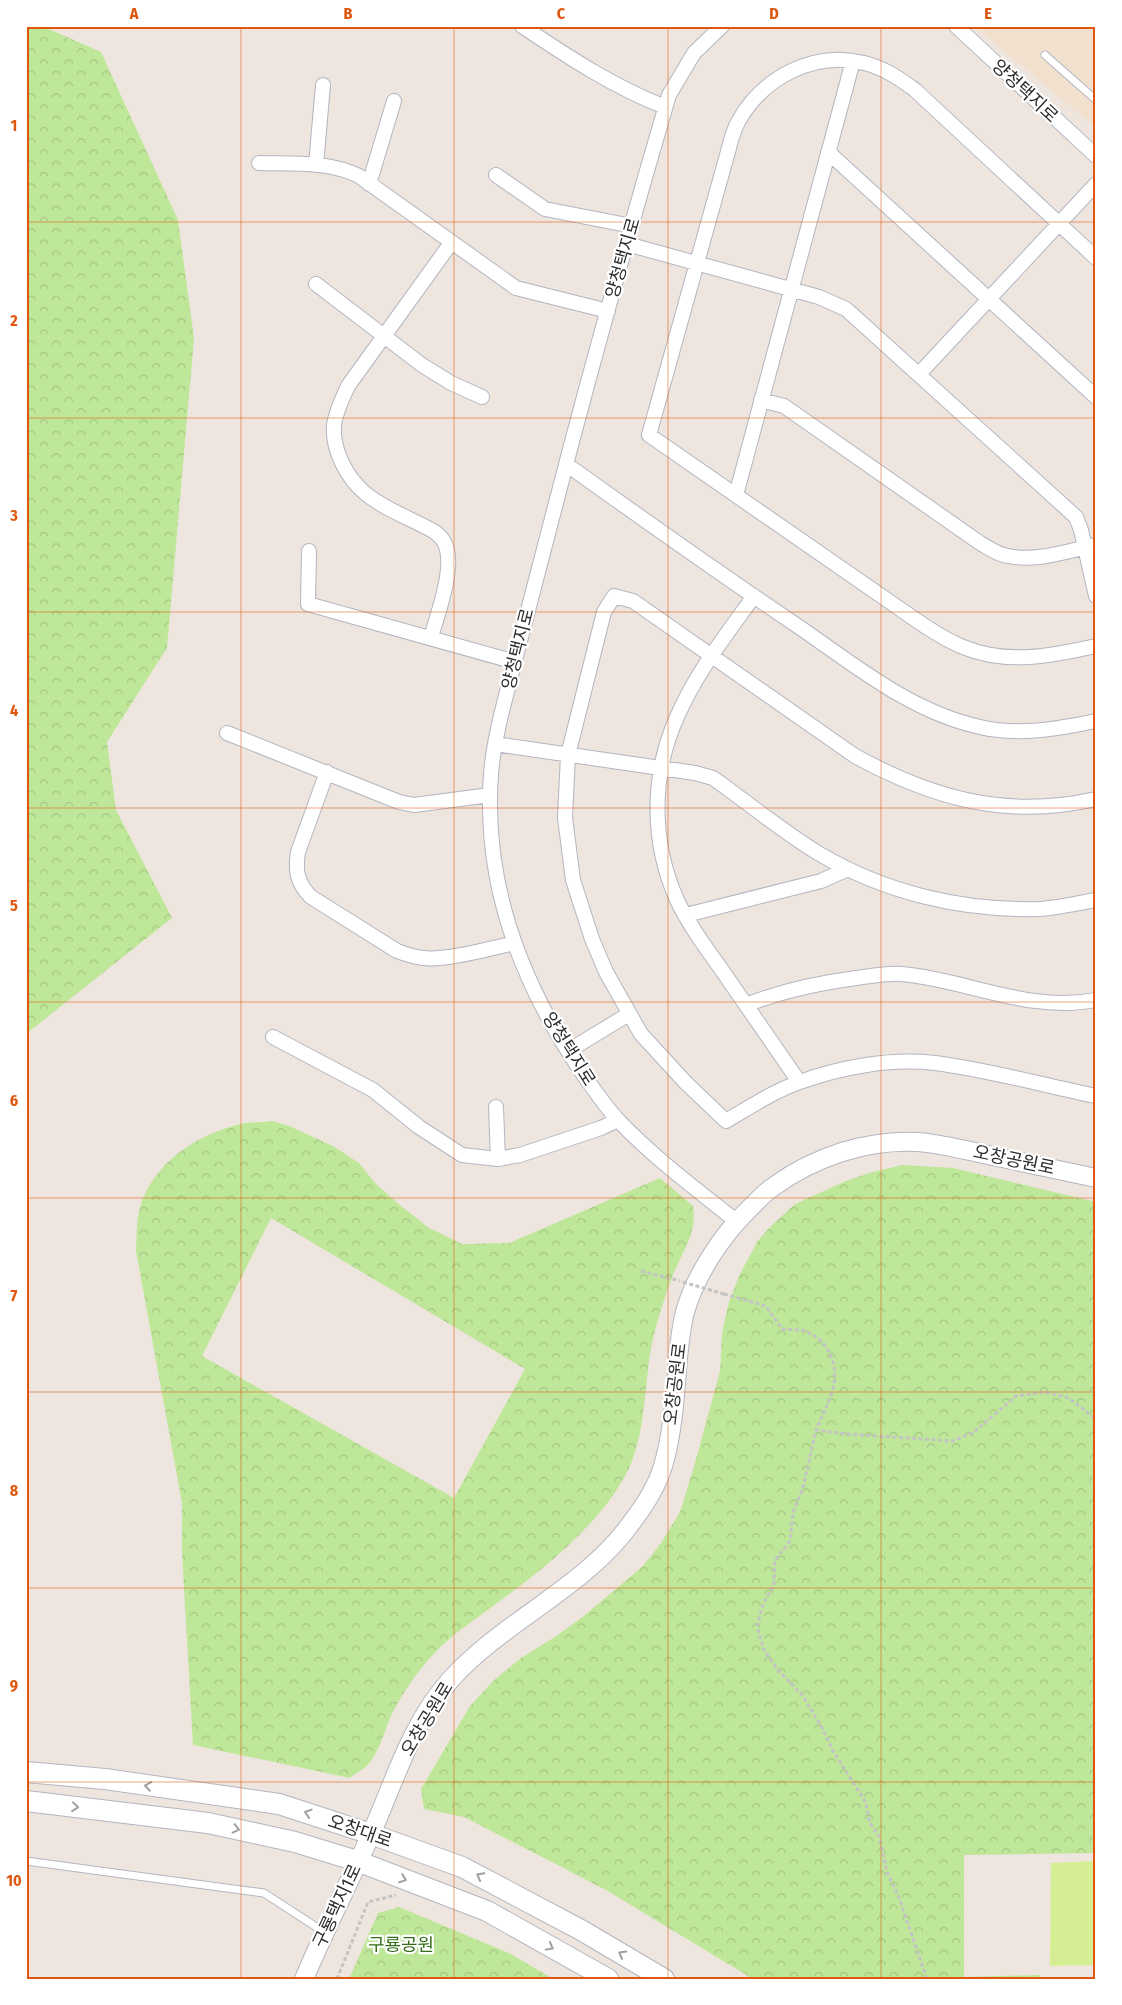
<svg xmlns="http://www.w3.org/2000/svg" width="1122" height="2005" viewBox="0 0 1122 2005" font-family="'Fira Sans Condensed','Noto Sans KR',sans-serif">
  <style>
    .education { fill: #f0e0cd }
    .forest { fill: url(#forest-crowns); fill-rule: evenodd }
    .pitch { fill: #d5ee94 }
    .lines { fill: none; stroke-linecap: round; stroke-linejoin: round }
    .service-casing { stroke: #b2b6c0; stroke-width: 9 }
    .minor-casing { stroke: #b2b6c0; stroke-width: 16 }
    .tertiary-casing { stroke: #b2b6c0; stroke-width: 20 }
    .secondary-casing { stroke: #b2b6c0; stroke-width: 22 }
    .path { stroke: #c4c4c4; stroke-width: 3; stroke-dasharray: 4 2.5; stroke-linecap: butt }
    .service { stroke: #fff; stroke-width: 7 }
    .minor { stroke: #fff; stroke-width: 14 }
    .tertiary { stroke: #fff; stroke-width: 18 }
    .secondary { stroke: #fff; stroke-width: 20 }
    .path-bridge { stroke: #c4c4c4; stroke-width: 3; stroke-dasharray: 4 2.5; stroke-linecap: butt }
    .oneway { stroke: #a0a0a0 }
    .grid { fill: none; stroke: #df570e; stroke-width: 1; stroke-opacity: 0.55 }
    .labels { text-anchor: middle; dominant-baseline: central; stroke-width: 4.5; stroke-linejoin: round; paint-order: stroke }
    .street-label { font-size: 18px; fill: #2c2c2c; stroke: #fff }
    .park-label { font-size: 18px; fill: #366e17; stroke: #fff }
    .neatline { fill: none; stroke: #df570e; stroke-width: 2 }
    .grid-label { font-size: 16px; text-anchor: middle; font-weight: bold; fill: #df570e }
  </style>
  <defs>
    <pattern id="forest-crowns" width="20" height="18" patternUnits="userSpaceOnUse" patternTransform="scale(1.25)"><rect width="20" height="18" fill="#bfe799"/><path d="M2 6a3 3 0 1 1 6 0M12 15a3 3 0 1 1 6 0" fill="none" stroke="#a4c684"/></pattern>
  </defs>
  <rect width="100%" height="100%" fill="#eee5de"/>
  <path class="education" d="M974,26h122v100l-6,-3z"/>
  <path class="forest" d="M26,26h16l59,26 77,168 16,118 -27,310 -60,94 9,68 56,108 -146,116z
    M272,1121l17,5 44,20 26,17 17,21 25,22 28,22 33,16 47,-1 151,-65 33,28c4,26 -8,41 -18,64 -7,17 -13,35 -18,53 -14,46 -8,92 -25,138 -23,58 -93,112 -143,148 -20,15 -42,29 -58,48 -13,14 -26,33 -35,49 -10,17 -14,40 -25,55 -5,7 -15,12 -21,17l-157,-33 -11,-192v-50l-46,-252c1,-19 0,-41 9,-57 18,-38 57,-61 96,-70 10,-3 21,-1 31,-3zM271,1218l254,151 -71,129 -252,-142z
    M902,1165l51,3 143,34v651l-132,2v122l76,-2v4h-287l-147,-89 -142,-73 -40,-8 -3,-20 49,-83 23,-25 28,-23 37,-23 27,-20 58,-49 18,-23 19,-31 15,-49 25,-92 2,-38 6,-28 11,-29 18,-34 12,-14 26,-24 51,-23 23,-8z
    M399,1907l112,47 42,25h-204l29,-66z"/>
  <path class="pitch" d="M1096,1861v104l-46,1 1,-103z"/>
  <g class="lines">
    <g class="service-casing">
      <path id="service" d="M1045,55l51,45
        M26,1861l238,32 60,39"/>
    </g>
    <g class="minor-casing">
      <path id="minor" d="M522,26c46,31 92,61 143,81
        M722,26l-28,27 -25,42c-42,143 -82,287 -119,431 -12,46 -24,92 -36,138 -9,36 -20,73 -23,110 -8,108 30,209 90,297 12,17 23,34 37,49 36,38 78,69 118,101
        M956,26l140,130
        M828,152l268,245
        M259,163c35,1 69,-2 100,13l157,112 92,23
        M316,165l7,-80
        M496,175l49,34 87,17
        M369,184l25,-83
        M627,244l192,53 27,12 230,208 5,13 15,66
        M1096,258l-181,-168c-16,-12 -31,-22 -51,-27 -50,-13 -102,15 -126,59 -4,8 -7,17 -9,26l-80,287 254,176c19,13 38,27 60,36 44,18 88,9 133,-1
        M316,284l106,81 29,18 31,14
        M919,374l177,-190
        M761,400l23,6 196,137c9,5 18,12 28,13 28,6 60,-5 88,-11
        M566,464c78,56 156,111 236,165 55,38 110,83 178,98 38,9 77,2 116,-6
        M736,495l117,-434
        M309,551l-1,53 207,58
        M754,596c-28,39 -58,77 -77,121 -26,58 -26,125 0,183 13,28 34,54 51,79 24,35 48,69 71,103
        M431,638c6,-24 27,-75 12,-98 -2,-3 -5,-5 -8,-8 -22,-13 -50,-22 -70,-39 -18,-15 -33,-43 -31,-68 2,-14 8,-26 14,-39l103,-143
        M227,733l172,69 15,3 76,-10
        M495,744l200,29 18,5c35,25 69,53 105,75 67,40 144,58 222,56 18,-1 38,-6 56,-9
        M327,772l-29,80c-3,19 -1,31 13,45l86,54c8,3 17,6 26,7 23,3 68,-10 92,-15
        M1096,799c-89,20 -162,0 -241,-43l-222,-155 -19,-5 -10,16 -36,143 -3,63 8,62 19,59 14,33 35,62 45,49 40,38c24,-14 48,-30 74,-39 41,-15 91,-24 135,-19 54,7 108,22 161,33
        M686,915l135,-34 27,-12
        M746,1005c35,-14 73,-22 110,-27 15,-2 31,-5 46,-4 66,6 126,39 194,26
        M273,1037l100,53 46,37 43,28 36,4 22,-4 81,-27 17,-8
        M568,1051l61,-37
        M496,1107l2,52"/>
    </g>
    <g class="tertiary-casing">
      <path id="tertiary" d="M304,1979c21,-50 46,-98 68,-147 23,-52 40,-111 80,-154 54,-59 133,-90 180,-156 13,-17 25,-36 31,-56 8,-26 11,-56 13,-83 2,-24 3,-48 9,-71 10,-36 37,-77 64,-103 8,-8 15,-16 24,-22 41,-30 94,-48 145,-45 24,2 47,8 70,13 36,8 72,15 108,23"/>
    </g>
    <g class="secondary-casing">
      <path id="secondary" d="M26,1772l79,7 174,25 92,30 91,33 119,63 83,49
        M26,1801l182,22 87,19 62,19 130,50 121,68"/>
    </g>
    <path class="path" d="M641,1271l39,10
      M724,1294l42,12 16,23c7,1 16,0 23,2 10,4 18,10 23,19 16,29 0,52 -12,80
      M337,1979l31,-77 28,-7
      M927,1979l-29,-84 -11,-23 -8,-36 -9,-13 -5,-22 -32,-50 -11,-23 -19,-32 -26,-27 -13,-19 -7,-23 6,-23 11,-19 1,-25 15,-19 3,-28 10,-26 13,-57 31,4 106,7 21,-9 42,-36 30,-4 23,6 23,18 4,5"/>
    <use href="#service" class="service"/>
    <use href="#minor" class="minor"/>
    <use href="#tertiary" class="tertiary"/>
    <use href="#secondary" class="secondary"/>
    <path class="path-bridge" d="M683,1282l41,12"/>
  </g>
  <defs><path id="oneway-chevron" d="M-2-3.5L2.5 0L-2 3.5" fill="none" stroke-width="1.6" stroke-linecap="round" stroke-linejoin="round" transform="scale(1.25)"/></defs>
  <g class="oneway">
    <use href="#oneway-chevron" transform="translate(148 1786) rotate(-172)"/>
    <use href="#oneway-chevron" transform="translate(75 1807) rotate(6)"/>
    <use href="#oneway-chevron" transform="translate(308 1813) rotate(-162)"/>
    <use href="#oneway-chevron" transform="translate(236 1829) rotate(13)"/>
    <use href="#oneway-chevron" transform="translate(480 1876) rotate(-152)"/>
    <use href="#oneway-chevron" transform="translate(403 1879) rotate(21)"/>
    <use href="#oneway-chevron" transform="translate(550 1947) rotate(29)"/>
    <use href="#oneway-chevron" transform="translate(622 1954) rotate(-150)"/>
  </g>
  <path class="grid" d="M241,26v1953M454,26v1953M668,26v1953M881,26v1953M26,222h1070M26,418h1070M26,612h1070M26,808h1070M26,1002h1070M26,1198h1070M26,1392h1070M26,1588h1070M26,1782h1070"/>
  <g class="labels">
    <g class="street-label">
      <text transform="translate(1025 91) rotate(43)">양청택지로</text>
      <text transform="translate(623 258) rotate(-74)">양청택지로</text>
      <text transform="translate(518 649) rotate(-76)">양청택지로</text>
      <text transform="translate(569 1049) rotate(58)">양청택지로</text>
      <text transform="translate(1014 1160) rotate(12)">오창공원로</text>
      <text transform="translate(675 1384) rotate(-83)">오창공원로</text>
      <text transform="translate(427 1719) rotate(-59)">오창공원로</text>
      <text transform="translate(360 1831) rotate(19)">오창대로</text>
      <text transform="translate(337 1906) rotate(-65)">구룡택지1로</text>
    </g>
    <g class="park-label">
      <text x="401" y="1945">구룡공원</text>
    </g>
  </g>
  <rect width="1122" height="2005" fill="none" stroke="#ffffff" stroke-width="55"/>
  <rect x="28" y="28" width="1066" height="1950" class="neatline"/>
  <g class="grid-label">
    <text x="134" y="19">A</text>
    <text x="348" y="19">B</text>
    <text x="561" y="19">C</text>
    <text x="774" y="19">D</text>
    <text x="988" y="19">E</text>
    <text x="14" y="131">1</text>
    <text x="14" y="326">2</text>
    <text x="14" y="521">3</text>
    <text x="14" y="716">4</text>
    <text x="14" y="911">5</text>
    <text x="14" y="1106">6</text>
    <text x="14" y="1301">7</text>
    <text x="14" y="1496">8</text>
    <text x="14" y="1691">9</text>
    <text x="14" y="1886">10</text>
  </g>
</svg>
